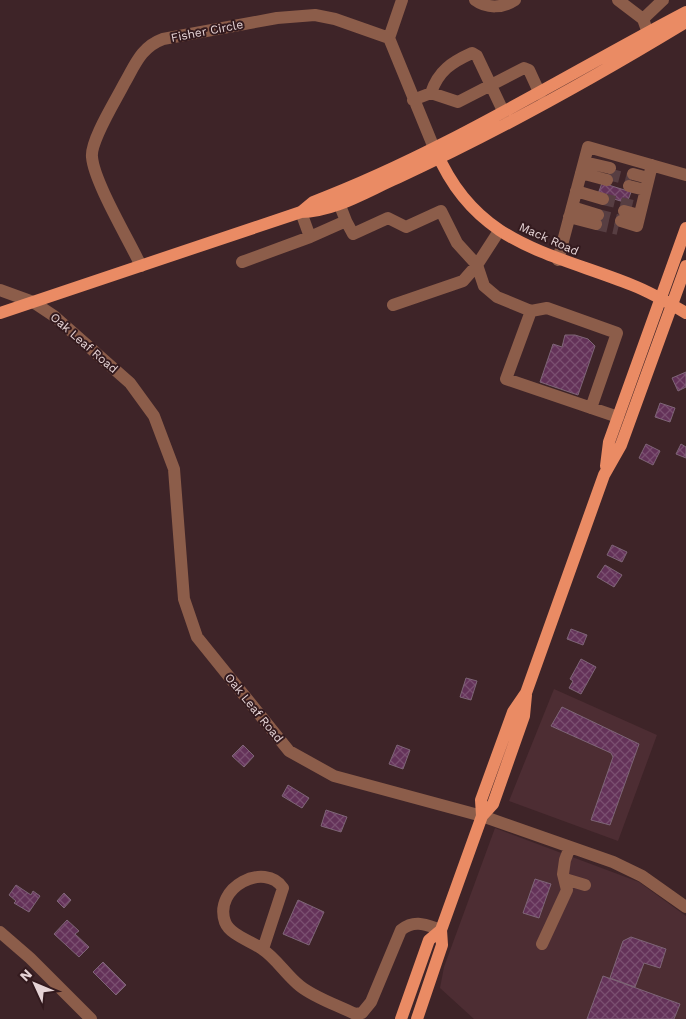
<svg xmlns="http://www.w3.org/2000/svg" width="686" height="1019" viewBox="0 0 686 1019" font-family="'Work Sans',sans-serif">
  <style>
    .built { fill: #4d2d33 }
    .building { fill: url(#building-cross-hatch); stroke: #7e6577 }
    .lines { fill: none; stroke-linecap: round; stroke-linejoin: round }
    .minor-tunnel { stroke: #573e42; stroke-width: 12; stroke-dasharray: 12 6; stroke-linecap: butt }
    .minor { stroke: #8c5d4a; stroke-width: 12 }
    .major { stroke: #ea8b64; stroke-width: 12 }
    .labels { text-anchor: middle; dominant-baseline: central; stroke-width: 4; stroke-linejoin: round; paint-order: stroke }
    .street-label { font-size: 12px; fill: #e6d4d6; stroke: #331a1e }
  </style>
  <defs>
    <pattern id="building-cross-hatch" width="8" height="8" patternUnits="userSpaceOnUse" patternTransform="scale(1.25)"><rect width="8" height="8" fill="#643259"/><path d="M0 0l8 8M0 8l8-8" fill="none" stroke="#7a4f70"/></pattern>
  </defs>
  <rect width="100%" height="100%" fill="#3e2428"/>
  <path class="built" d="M554,689l103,46 -39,106 -109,-40z
    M495,828l144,54 47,34v103h-212l-34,-31 4,-21z"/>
  <path class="building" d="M602,183l29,9 -4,11 -29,-9z
    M565,335h10l13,4 7,7 -17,49 -38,-13 13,-38 9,3z
    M686,372v15l-8,4 -6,-13z
    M660,403l15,5 -5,14 -15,-5z
    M646,444l14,7 -7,14 -14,-7z
    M681,444l5,3v11l-10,-4z
    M612,545l15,7 -5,10 -15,-7z
    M605,565l17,10 -8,12 -17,-10z
    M571,629l16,6 -4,10 -16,-6z
    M581,659l15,8 -15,27 -12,-6 4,-7 -3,-2z
    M466,678l11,3 -6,19 -11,-3z
    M562,707l77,37 -29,81 -19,-5 22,-63 -2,-4 -60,-27z
    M243,745l11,11 -10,11 -12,-11z
    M397,745l13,5 -7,19 -14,-5z
    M288,785l21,13 -7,10 -20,-12z
    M326,810l21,7 -6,15 -20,-6z
    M535,879l16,5 -12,34 -16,-5z
    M16,885l15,10 2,-4 7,5 -11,16 -15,-9 2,-2 -7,-6z
    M64,893l7,7 -7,8 -7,-7z
    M298,900l26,12 -15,33 -26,-11z
    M67,920l12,11 -4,3 14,13 -10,10 -25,-23z
    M631,937l35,12 -6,19 -16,-5 -9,24 -25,-9 13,-37z
    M103,962l23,23 -10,10 -23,-23z
    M603,976l77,28 -6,15h-87z"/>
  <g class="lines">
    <path class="minor-tunnel" d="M608,174l23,6
      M603,199l38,9
      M598,215l23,6
      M596,224l22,5"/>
    <path class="minor" d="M475,0c12,9 28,8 40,0
      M618,0l25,19
      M648,33l-5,-14 20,-19
      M389,38l45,110
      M389,38l13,-38
      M431,93c7,-22 21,-31 41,-40l5,3 27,57
      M413,100l18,-7 27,9 66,-34 5,2 11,24
      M584,162l26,6
      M581,173l26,7
      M633,174l15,4
      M629,186l16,4
      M576,191l27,8
      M572,207l26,8
      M624,211l15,4
      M569,217l27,7
      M346,221l7,13 35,-16 18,9 35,-16 16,32 20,22 22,-34
      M621,221l16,5 15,-61
      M310,237l36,-16 -7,-18
      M558,260l30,-113 98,28
      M242,262l68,-25 -9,-25
      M141,266c-12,-26 -47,-84 -49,-109 -2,-16 24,-57 32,-73 11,-19 17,-37 39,-45l114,-21 38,-3 20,4 54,19
      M0,290l33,12 21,14 76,67 24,33 20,53 10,130 13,38 92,114 45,25 148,40 131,46 29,14 44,31
      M393,305l70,-24 14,-16 7,21 13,11 34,14 -25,68 112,38
      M531,311l16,-3 70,25 -26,75
      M565,879l20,6
      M0,932l30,26 61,61
      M542,944l25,-54 -4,-16 2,-14 5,-13
      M263,949l20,-61c-18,-27 -70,-1 -58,34 5,13 26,19 37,27 14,9 24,26 38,37 15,12 37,19 55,28l7,-1 9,-11 30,-72c14,-11 25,-5 40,0"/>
    <path class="major" d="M436,151c40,94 113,101 196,134 18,7 37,18 54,28
      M301,212l12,-10c131,-50 249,-125 373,-190
      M0,313l301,-101c33,0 66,-21 96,-34 100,-46 195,-99 289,-156
      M606,466l3,-24 77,-214
      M482,816l11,-12 31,-88 2,-21
      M401,1019l28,-79 12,-10
      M417,1019l25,-74 -1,-15 41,-114 -1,-16 32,-88 13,-19 78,-218 17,-30 65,-179"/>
  </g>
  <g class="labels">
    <g class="street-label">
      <text transform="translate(207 31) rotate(-11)">Fisher Circle</text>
      <text transform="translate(549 239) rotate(24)">Mack Road</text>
      <text transform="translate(84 343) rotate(41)">Oak Leaf Road</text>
      <text transform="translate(254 708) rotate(51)">Oak Leaf Road</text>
    </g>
  </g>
  <g transform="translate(35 984) rotate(314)" stroke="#331a1e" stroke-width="4" paint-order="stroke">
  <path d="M0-4L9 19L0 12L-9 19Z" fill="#e6d4d6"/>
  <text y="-8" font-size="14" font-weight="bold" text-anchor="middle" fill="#e6d4d6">N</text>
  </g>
</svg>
